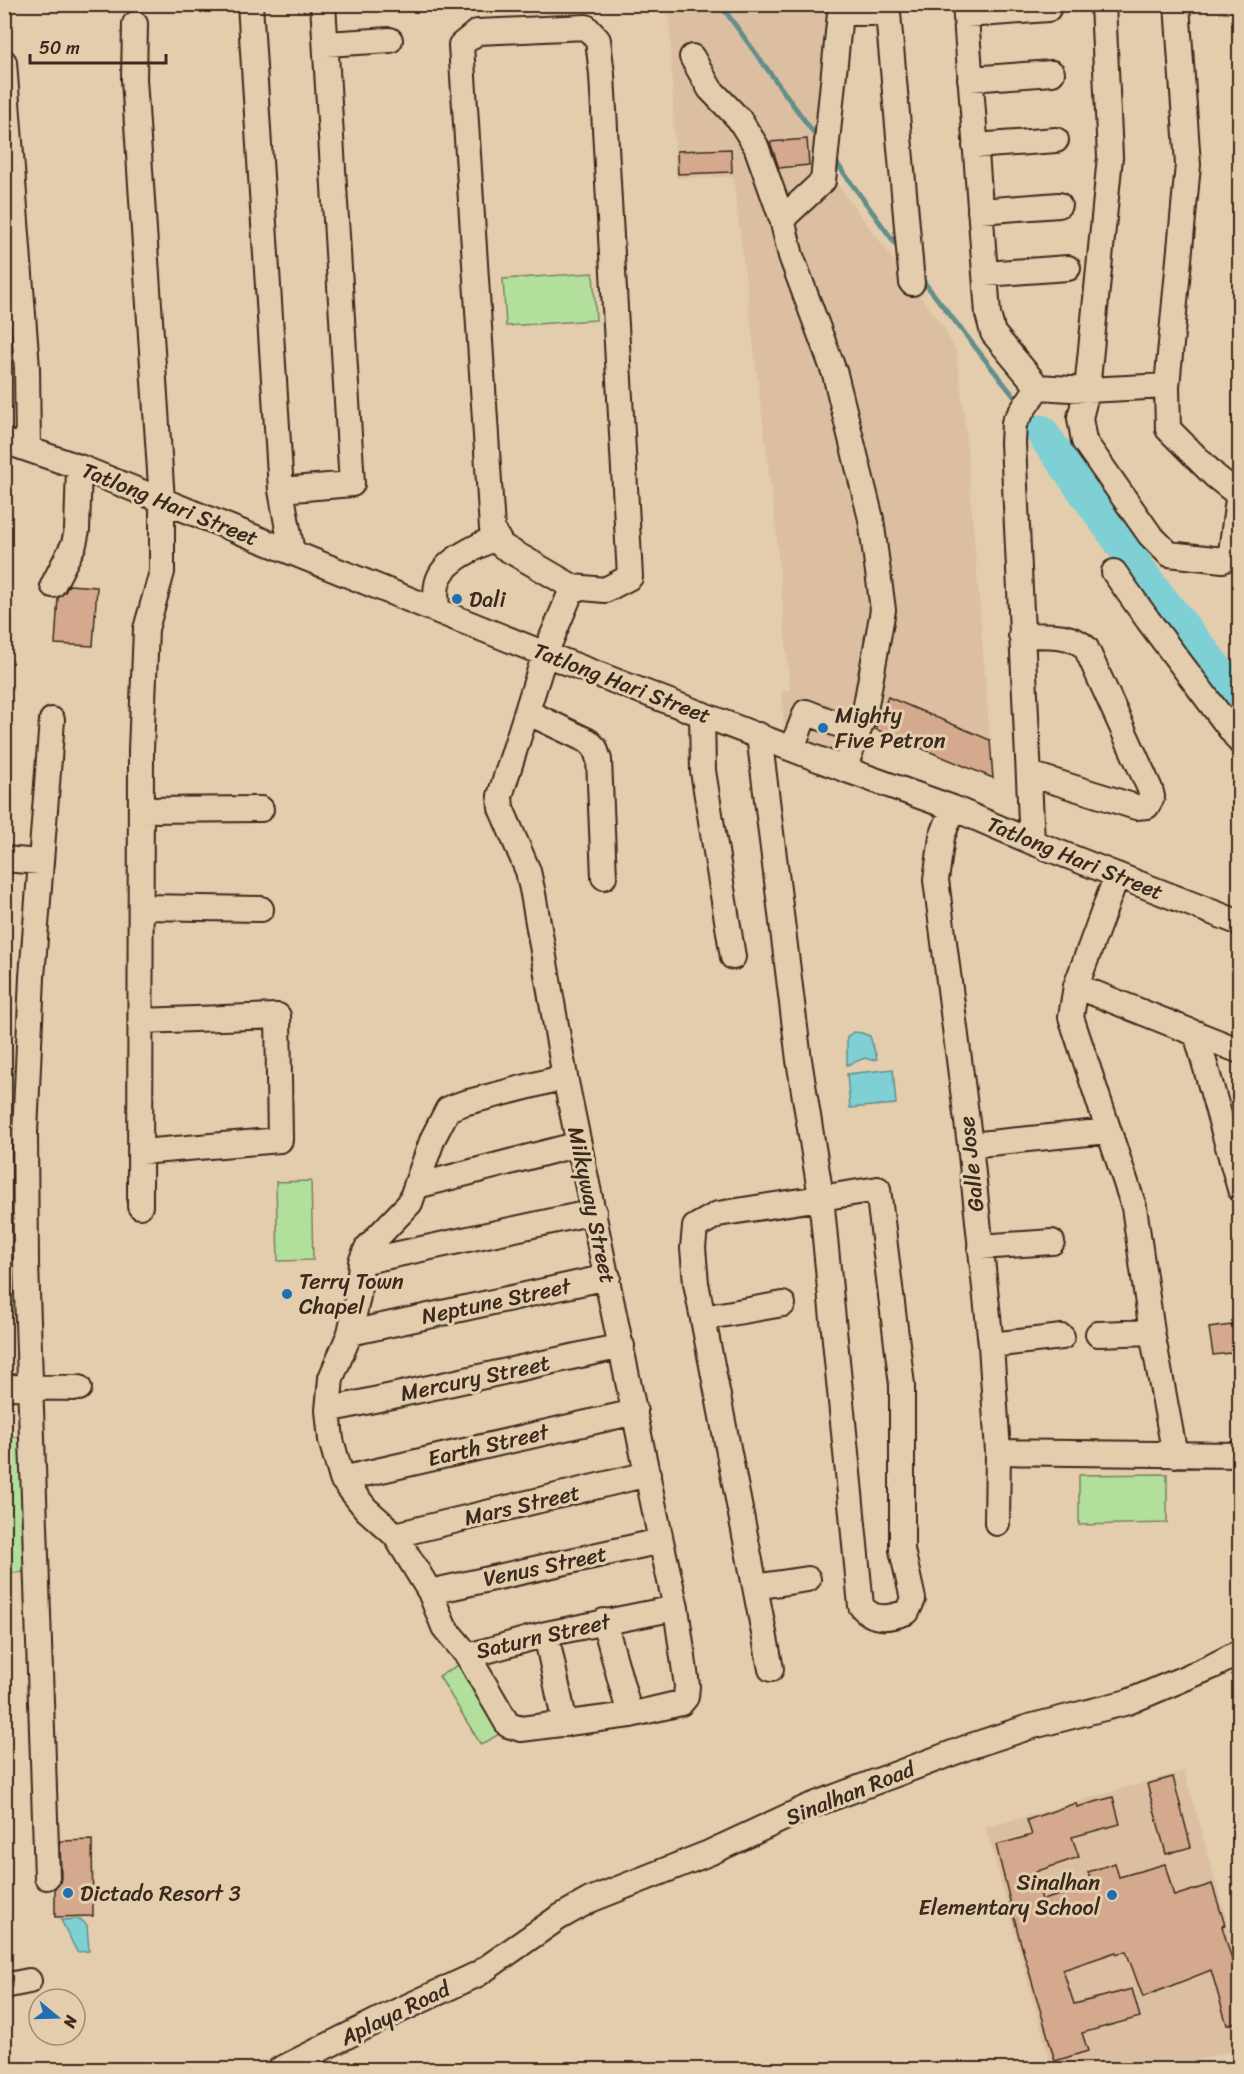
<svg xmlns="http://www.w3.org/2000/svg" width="1244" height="2074" viewBox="0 0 1244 2074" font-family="Sriracha,sans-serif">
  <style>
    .built { fill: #dbbfa0 }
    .green { fill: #b3df9d; stroke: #77845e; stroke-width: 1.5 }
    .water { fill: #7ed0d5; stroke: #638e8c; stroke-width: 1.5 }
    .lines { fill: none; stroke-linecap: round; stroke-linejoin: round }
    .stream { stroke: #638e8c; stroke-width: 5 }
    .river { stroke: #7ed0d5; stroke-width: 33 }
    .building { fill: #d4a98e; stroke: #3b2a1e; stroke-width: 1.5 }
    .minor-casing { stroke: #3b2a1e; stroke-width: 28 }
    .minor { stroke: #e3cdac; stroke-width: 24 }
    .poi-dot { fill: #1f6fb2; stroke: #e3cdac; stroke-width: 2 }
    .labels { text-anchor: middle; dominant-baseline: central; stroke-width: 6; stroke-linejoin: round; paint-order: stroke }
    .street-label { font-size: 22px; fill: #3b2a1e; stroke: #e3cdac }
    .poi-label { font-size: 22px; fill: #3b2a1e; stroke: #e3cdac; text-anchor: start }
  </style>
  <rect width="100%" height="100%" fill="#e3cdac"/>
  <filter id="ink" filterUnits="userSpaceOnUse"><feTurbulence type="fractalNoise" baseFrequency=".0167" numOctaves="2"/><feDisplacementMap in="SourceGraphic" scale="12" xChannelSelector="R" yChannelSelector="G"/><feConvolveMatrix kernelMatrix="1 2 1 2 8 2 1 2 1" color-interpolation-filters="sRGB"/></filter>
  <g filter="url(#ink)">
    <path class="built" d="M669,5h155l3,165 115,155 14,27 9,71 25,317 -102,-43 -13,32 -28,-11 -14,38 -49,-19 -2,-46 8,-1 -14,-161 -43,-352 -57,1z
      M1184,1771l55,192v86l-73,20h-114l-66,-241z"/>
    <path class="green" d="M593,273l3,47 -90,6 -3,-47z
      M311,1181l2,79 -35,1 -2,-79z
      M5,1437h21l4,135 -25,1z
      M1167,1474v49l-88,2v-50z
      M465,1661l41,69 -25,15 -42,-69z"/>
    <path class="water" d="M853,1032l9,1 8,3 7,23 -6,1 -6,-2 -18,7v-28z
      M893,1069l3,35 -46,4 -3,-34z
      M80,1919l7,6 2,26 -12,1 -16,-32z"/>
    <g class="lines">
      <path class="stream" d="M720,4l98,135
        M833,158l67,92
        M920,277l100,127
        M1027,414l14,17"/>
      <path class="river" d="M1041,431l113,159 86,108"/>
    </g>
    <path class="building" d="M807,139l2,26 -30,3 -9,-26z
      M731,149l1,23 -54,2 -1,-23z
      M69,585l28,2 -4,59 -38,-2 3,-46 7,-6z
      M888,697l102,43 3,38 -118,-49z
      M1239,1324v28l-26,3 -4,-27z
      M1173,1777l18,70 -25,7 -19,-70z
      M1113,1797l7,27 -48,13 7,20 -44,15 7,28 50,-14 -4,-14 27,-9 4,14 46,-13 9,32 38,-12 13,41 -3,1 17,58v37l-12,4 -16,-55 -68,27 -17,-46 -9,3 -1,-2 -53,18 11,34 58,-15 8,28 -58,16 6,18 -33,10 -36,-124 -23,-92 36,-10 -5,-15 49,-17 1,4z
      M92,1840l1,76 -38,1v-28l5,-6 1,-6 -1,-36z"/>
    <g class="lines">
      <g class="minor-casing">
        <path id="minor" d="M250,4l31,486 11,62
          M965,4l23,310 5,19 45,54 49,3 80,-4
          M1103,4l7,153 -23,233 -7,28 4,23 66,94 19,19 54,6 8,-8 9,-68
          M1177,4l11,161 -21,221 1,43 47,47 24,19
          M966,15l82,-6
          M135,24l-1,55 28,422v71l-16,57 -5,121 -1,456
          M586,27l12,13 4,35 28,502 -25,13 -32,-3 -71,-41 -10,-17 -31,-484 16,-13z
          M326,44l64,-4
          M692,57l18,32 29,30 17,27 26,73 9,37 44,118 36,145 12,91 -19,106 -20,53
          M4,62l23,306 1,81
          M970,79l82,-6
          M975,146l81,-6
          M980,211l79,-6
          M782,219l41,-38 17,-168h48l24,270
          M985,274l83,-6
          M4,441l75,26 466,187 299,115 109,39 79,34 208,81
          M281,490l71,-6 -29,-480
          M1114,572l34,48 92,122
          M53,585l21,-41 3,-14 2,-63
          M437,610c0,-8 -2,-17 0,-25 4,-25 39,-37 59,-48
          M1021,635c23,1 48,-3 65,13l64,141 2,8 -5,9 -11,1 -106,-33
          M527,712l61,29 7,7 4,12 5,117
          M702,714l1,57 30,186
          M759,735l40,325 22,137 40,409c13,16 29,12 46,6l6,-13 -11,-49v-165l-24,-196 -160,25 -23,13 -2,21 3,35 75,386
          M792,748l14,-36 52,20
          M953,808l-11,29 -6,43 34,265 21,200 7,107 -1,71
          M141,810l120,-1
          M1032,842l-19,-399 1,-20 24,-36
          M4,859l36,3
          M1117,875l-41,111 -5,31 63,190 18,125 23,123
          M142,907l119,2
          M1076,986l164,65
          M1196,1033l44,156
          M565,1077l-101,26 -16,6 -15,29 -23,65 -43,45 -6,14 -3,34 -8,37 -19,45 -3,32 3,30 11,39 24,30 29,26 35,57 14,35 24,29 40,69 13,4 109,-14 51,-12 5,-6 1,-11 -11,-78 -15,-67 -96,-464 -32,-183 -5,-23 -27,-63 -1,-12 45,-142 28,-67
          M970,1145l138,-14
          M141,1152l139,-12 -2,-124 -137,5
          M417,1186l162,-42
          M980,1247l72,-5
          M361,1262l233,-50
          M703,1318l80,-14
          M350,1333l258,-56
          M1098,1334l54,-2
          M991,1345l71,-8
          M4,1387l75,1
          M328,1410l294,-64
          M998,1452l242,3
          M342,1479l293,-67
          M395,1535l253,-61
          M755,1587l53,-8
          M430,1592l231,-51
          M604,1621l26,94
          M546,1634l19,90
          M468,1656l78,-22 130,-26
          M47,1877l-21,-614 -1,-130 7,-156 20,-257
          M4,1986l25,-5
          M279,2070l104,-52 95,-44 80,-56 32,-18 119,-47 99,-46 163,-61 58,-19 99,-25 83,-35 29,-15"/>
      </g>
      <use href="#minor" class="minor"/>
    </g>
  </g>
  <g class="poi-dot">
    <circle cx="457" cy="599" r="6"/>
    <circle cx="823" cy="728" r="6"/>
    <circle cx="287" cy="1294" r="6"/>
    <circle cx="68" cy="1893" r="6"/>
    <circle cx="1112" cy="1895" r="6"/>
  </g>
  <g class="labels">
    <g class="street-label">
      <text transform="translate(170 504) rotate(22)">Tatlong Hari Street</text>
      <text transform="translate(622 683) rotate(21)">Tatlong Hari Street</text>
      <text transform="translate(1075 858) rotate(22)">Tatlong Hari Street</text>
      <text transform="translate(971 1164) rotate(-96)">Galle Jose</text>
      <text transform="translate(592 1205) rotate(78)">Milkyway Street</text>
      <text transform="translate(496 1301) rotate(-12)">Neptune Street</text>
      <text transform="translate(475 1378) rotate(-12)">Mercury Street</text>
      <text transform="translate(488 1445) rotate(-13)">Earth Street</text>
      <text transform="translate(522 1505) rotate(-13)">Mars Street</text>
      <text transform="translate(545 1566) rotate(-12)">Venus Street</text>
      <text transform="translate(543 1636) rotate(-13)">Saturn Street</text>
      <text transform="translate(850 1793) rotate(-22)">Sinalhan Road</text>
      <text transform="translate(395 2013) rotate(-26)">Aplaya Road</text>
    </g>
    <g class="poi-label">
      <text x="469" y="599">Dali</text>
      <text x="835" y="715">Mighty<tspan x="835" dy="25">Five Petron</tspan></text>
      <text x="299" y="1281">Terry Town<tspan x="299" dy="25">Chapel</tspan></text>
      <text x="1100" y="1882" text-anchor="end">Sinalhan<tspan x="1100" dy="25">Elementary School</tspan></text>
      <text x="80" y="1893">Dictado Resort 3</text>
    </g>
  </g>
  <rect width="1244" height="2074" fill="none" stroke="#e3cdac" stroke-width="24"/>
  <rect x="12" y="12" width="1220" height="2050" fill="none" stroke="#3b2a1e" stroke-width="2" filter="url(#ink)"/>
  <g transform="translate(57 2017) rotate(109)"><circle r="28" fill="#e3cdac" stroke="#a08c73" stroke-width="1.5"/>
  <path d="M0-4.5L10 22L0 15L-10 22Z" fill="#1f6fb2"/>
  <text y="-9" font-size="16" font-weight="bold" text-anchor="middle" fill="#3b2a1e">N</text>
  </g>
  <path d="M30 54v9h136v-9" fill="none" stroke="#3b2a1e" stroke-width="3"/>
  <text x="39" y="54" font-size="18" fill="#3b2a1e" stroke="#e3cdac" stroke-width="4.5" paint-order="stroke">50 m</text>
</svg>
